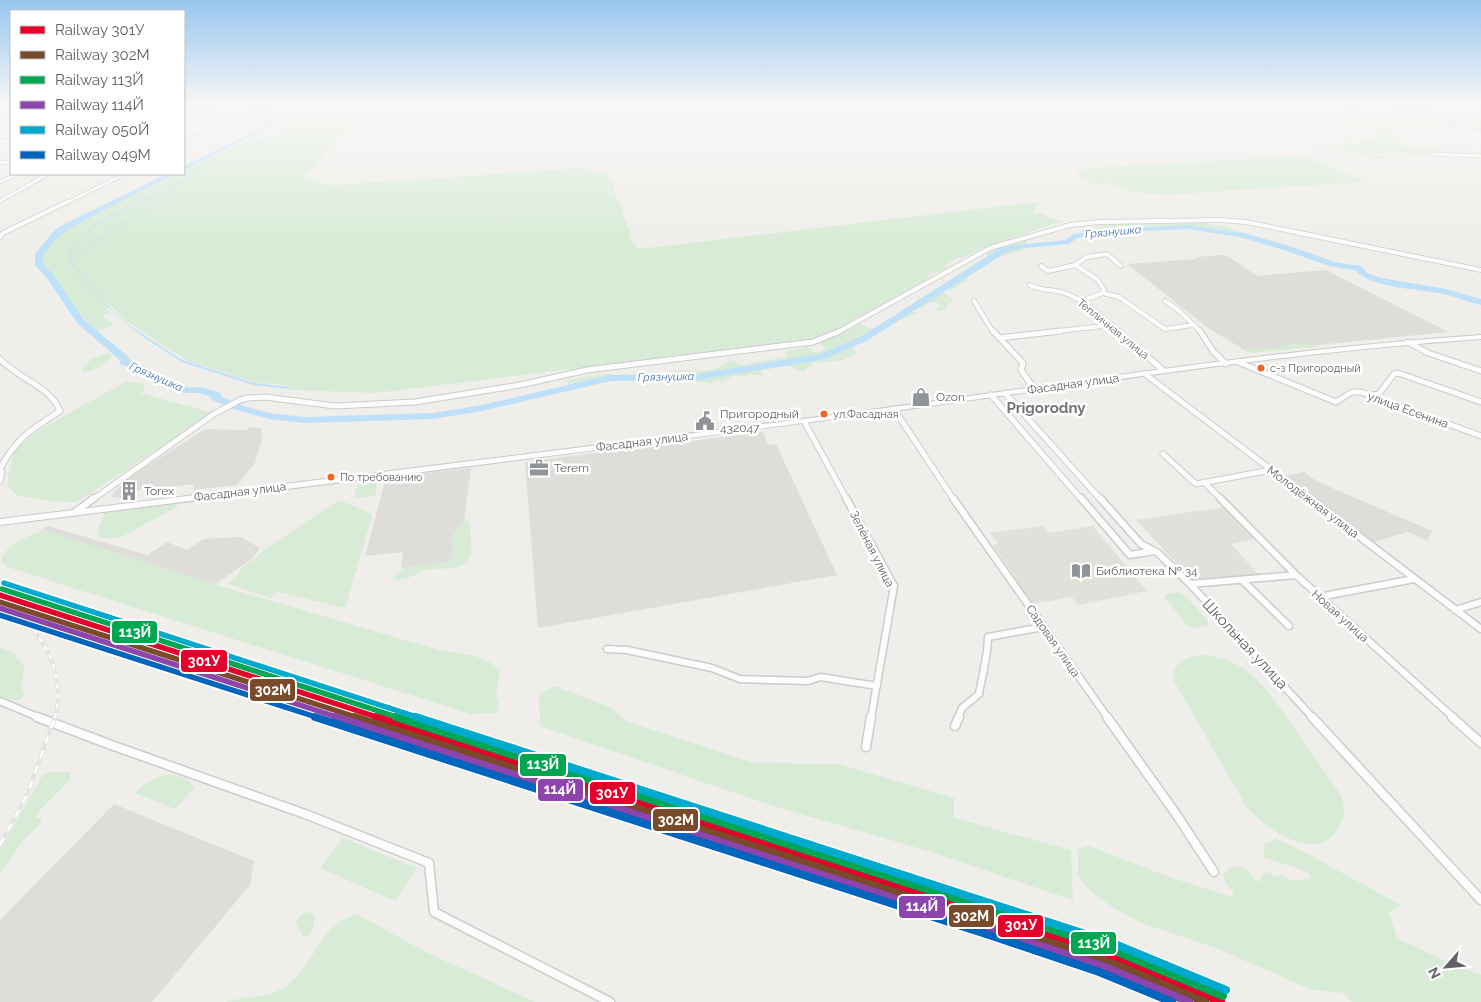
<svg xmlns="http://www.w3.org/2000/svg" width="1481" height="1002" viewBox="0 0 1481 1002" font-family="Raleway,sans-serif">
  <style>
    .industrial { fill: #dfddda }
    .education { fill: #e2e0da }
    .green { fill: #d8ebd6 }
    .water { fill: #bfe0f9 }
    .lines { fill: none; stroke-linecap: round; stroke-linejoin: round }
    .stream-far1 { stroke: #bfe0f9; stroke-width: 1 }
    .stream { stroke: #bfe0f9; stroke-width: 2 }
    .river { fill: #bfe0f9; fill-rule: evenodd }
    .minor-far4-casing { stroke: #cbcccc; stroke-width: 4.5 }
    .minor-far3-casing { stroke: #cbcccc; stroke-width: 5.5 }
    .minor-far2-casing { stroke: #cbcccc; stroke-width: 7 }
    .minor-far1-casing { stroke: #cbcccc; stroke-width: 9 }
    .minor-casing { stroke: #cbcccc; stroke-width: 11 }
    .secondary-casing { stroke: #cacacb; stroke-width: 2 }
    .minor-far4 { stroke: #fdfcfc; stroke-width: 3 }
    .minor-far3 { stroke: #fdfcfc; stroke-width: 4 }
    .minor-far2 { stroke: #fdfcfc; stroke-width: 5 }
    .minor-far1 { stroke: #fdfcfc; stroke-width: 6 }
    .minor { stroke: #fdfcfc; stroke-width: 8 }
    .secondary { fill: #fdfcfc; fill-rule: evenodd }
    .rail-far1-casing { stroke: #e4e4e4; stroke-width: 4 }
    .rail-casing { stroke: #e4e4e4; stroke-width: 4.5 }
    .rail-far1 { stroke: #fff; stroke-width: 2; stroke-dasharray: 5; stroke-linecap: butt }
    .rail { stroke: #fff; stroke-width: 2.5; stroke-dasharray: 8; stroke-linecap: butt }
    .rail-1-far1-casing { stroke: #fff; stroke-width: 9 }
    .rail-1-casing { stroke: #fff; stroke-width: 11 }
    .rail-2-far1-casing { stroke: #fff; stroke-width: 9 }
    .rail-2-casing { stroke: #fff; stroke-width: 11 }
    .rail-3-far1-casing { stroke: #fff; stroke-width: 9 }
    .rail-3-casing { stroke: #fff; stroke-width: 11 }
    .rail-4-far1-casing { stroke: #fff; stroke-width: 9 }
    .rail-4-casing { stroke: #fff; stroke-width: 11 }
    .rail-5-far1-casing { stroke: #fff; stroke-width: 9 }
    .rail-5-casing { stroke: #fff; stroke-width: 11 }
    .rail-6-far1-casing { stroke: #fff; stroke-width: 9 }
    .rail-6-casing { stroke: #fff; stroke-width: 11 }
    .rail-1-far1 { stroke: #e4002b; stroke-width: 5.5 }
    .rail-1 { stroke: #e4002b; stroke-width: 8 }
    .rail-2-far1 { stroke: #7a4b2a; stroke-width: 5.5 }
    .rail-2 { stroke: #7a4b2a; stroke-width: 8 }
    .rail-3-far1 { stroke: #00a651; stroke-width: 5.5 }
    .rail-3 { stroke: #00a651; stroke-width: 8 }
    .rail-4-far1 { stroke: #8e44ad; stroke-width: 5.5 }
    .rail-4 { stroke: #8e44ad; stroke-width: 8 }
    .rail-5-far1 { stroke: #00a9ce; stroke-width: 5.5 }
    .rail-5 { stroke: #00a9ce; stroke-width: 8 }
    .rail-6-far1 { stroke: #0065bd; stroke-width: 5.5 }
    .rail-6 { stroke: #0065bd; stroke-width: 8 }
    .bus-dot { fill: #f26522; stroke: #fff; stroke-width: 2 }
    .labels { text-anchor: middle; dominant-baseline: central; stroke-width: 5; stroke-linejoin: round; paint-order: stroke }
    .far-water-label { font-size: 11px; font-style: italic; fill: #4174aa; stroke: #fff }
    .far-street-label { font-size: 11px; fill: #5f6368; stroke: #fff }
    .bus-label { font-size: 11px; fill: #5f6368; stroke: #fff; text-anchor: start }
    .street-label { font-size: 12px; fill: #5f6368; stroke: #fff }
    .poi-label { font-size: 12px; fill: #5f6368; stroke: #fff; text-anchor: start }
    .quarter-label { font-size: 15px; font-weight: bold; fill: #70757a; stroke: #fff }
    .near-street-label { font-size: 15px; fill: #5f6368; stroke: #fff }
    .line-badge { stroke: #fff; stroke-width: 2 }
    .badge-label { font-size: 14px; text-anchor: middle; font-weight: bold; fill: #fff }
  </style>
  <rect width="100%" height="100%" fill="#efeeea"/>
  <path class="industrial" d="M1221,255l8,2 28,19 69,-6 122,62 -200,20 -40,-24 -81,-64 71,-5 -2,-2z
    M250,427l11,1 1,12 -7,23 -18,22 -44,5 1,-6 -69,8 -4,6 -11,-1 18,-19 77,-49 41,1z
    M763,432l5,13 8,-1 61,131 -299,53 -13,-166z
    M471,468l-7,53 -15,43 -48,5 2,-17 -38,4 21,-78z
    M1304,472l12,9 116,50 -5,10 -19,-9 -37,11 -86,-67z
    M48,526l99,29 20,-13 20,8 17,-11 37,-2 19,11 -8,11 -46,31 -172,-54z
    M114,804l140,57 -4,24 -98,117h-152v-82z"/>
  <path class="education" d="M1224,507l31,32 -24,5 28,31 -65,7 -58,-62z
    M1044,526l5,7 44,-7 54,65 -69,14 -6,-8 -39,7 -40,-59 5,-1 -8,-11z"/>
  <path class="green" d="M189,104h82c-35,10 -47,10 -82,0z
    M279,104h91l-64,71c8,8 20,9 31,10l243,-17 27,6 7,12 -1,5 9,15 2,13 5,10 2,12 7,7h10l390,-46 -5,11 12,1 1,1 -2,1 18,5 -82,28 -17,9 -4,-1 -15,9 4,1c-6,5 -14,5 -21,9l3,2 -1,2c-38,15 -72,45 -111,59l-426,52 -19,2 -80,-3 -13,-2 8,-2 23,2 -57,-6 -66,-21 -62,-40 -15,-15 -5,2 4,5 -8,3 12,9 -18,6c-12,-12 -55,-60 -55,-75l19,-24 6,-4 110,-54h8v-4l54,-26c8,0 11,-4 19,-6 6,-1 4,3 9,2 13,-2 26,-16 28,-27h-4v4l-3,-1 -2,-3 -19,-2z
    M1359,104h122v24l-20,-4 -8,-8 -39,-7 -19,1 -12,4 -19,-1 -13,-4z
    M1405,114l22,1 20,5 -2,3 10,4 3,3 -61,-3 -3,1 1,4 -3,2 4,2 -5,2 2,2 20,10 68,2v3l-105,-2 13,6h-17l1,1 -14,-6 -27,-5 9,-1 3,-2 -30,2 45,-8 -13,5 15,-2 1,-4 14,-1 -1,-2 5,-7 -2,-1c-7,4 -30,-3 -38,-7l4,-1 4,-5 17,4h8l-4,-3 20,1z
    M1304,156l61,26 -202,13 -35,-4 -18,-8 -15,3 -17,-9 -1,-5 14,-4 45,-3z
    M1206,222l4,3 19,2 8,6 -67,-7 -57,1 -25,4 -3,-1 20,-4 -15,-1 -18,3 2,-3 21,-2z
    M1024,240l6,5 -9,6 -20,5 -32,20 -2,4 -15,10 -8,-1c4,-11 19,-16 28,-22v-3l10,-4 6,-4 -3,-4 1,-1 22,-9z
    M933,293l12,1 9,6 -3,2 -11,-5 9,6 -3,6 -6,2 -4,-1 5,-6c-10,-5 -12,0 -20,4l-8,-3 5,-6z
    M910,311l8,2 -25,9 -2,4 -14,6v2h-4l-3,5h-6l-8,4 -3,6 3,4 -13,7 -29,3 -11,9 -16,-7 -26,5 2,6 -14,-2 -4,3c-14,-2 -11,-2 -22,5l-5,-3 -7,5 -19,-4 -15,3 -6,-2 -7,2 -4,-2 10,-5 -1,-4c12,-3 21,-1 33,-1 10,1 22,-6 31,-11l7,5 46,-8v-6l23,-4 5,5h7l4,-3 -4,-5 1,-3 38,-18 12,7 26,-16 11,-1z
    M1289,344l27,1 1,2 -66,6 -6,-4 29,-1z
    M110,353l2,3c-6,7 -20,18 -30,15l-1,-2 12,-11z
    M605,374h7l2,2 -26,11h-16l-8,-7z
    M125,382h15l5,2 -1,6 -4,3 73,20 -136,89h-18l-41,-6 -10,-9v-11l7,-27 29,-22z
    M378,480l-3,16 -21,2 4,-16z
    M339,500l31,13 2,3 -27,92 -67,-16 -7,6 -43,-14 14,-14 -2,-1 13,-9 11,-10z
    M174,504l5,2 -60,32h-19l-3,-5 7,-20z
    M467,520l3,3c-1,12 5,27 -2,37 -6,11 -26,8 -36,9 -14,0 -26,16 -40,9 19,-19 35,-10 58,-18l3,-8 -2,-14 11,-16z
    M42,531h5l177,56 215,63c24,4 41,3 61,20l-4,24 3,10 -2,9 -26,1 -464,-147 -6,-4c1,-17 27,-27 41,-32z
    M1178,592l8,4 22,25v4l-15,3 -5,-2 -23,-28 1,-4z
    M0,647l14,6 4,7 7,5 -4,19 3,11 -3,4 -5,2 -16,-5z
    M1206,655c45,5 65,40 89,74 14,21 29,42 44,63 6,12 7,22 1,34 -21,40 -75,4 -94,-20l-73,-127c0,-19 18,-24 33,-24z
    M554,686l56,21 18,15 126,41 84,1 116,34v20l117,32 2,50 -145,-49 -155,-45 -233,-80 -1,-31z
    M49,772h21v8l-29,29 -6,9h5l2,4 -17,16 -25,36v-24l42,-74z
    M170,774l17,5 8,8 -20,22 -40,-16c9,-9 21,-17 35,-19z
    M343,838l74,30 -22,33 -75,-33z
    M1276,839c17,6 31,15 48,24 26,15 52,27 77,43l-12,6 8,26 52,25 32,12v27h-129l-9,-9 -31,-3 -91,-40 -79,-27 -30,-16 -20,-14 -14,-17v-27l11,-3 83,32 61,19v-6l-7,-7 -3,-9 7,-8c13,-1 19,3 26,14h4l1,-7 8,-2 6,4 7,-1 9,6 20,-3 -1,-4 -15,-7 -31,-9 1,-14z
    M311,912l4,4 -3,16 -4,5 -5,-1 -7,-13c3,-9 7,-9 15,-11z
    M356,914l72,39 107,49h-310c21,-7 41,-2 60,-15 31,-21 31,-60 71,-73z"/>
  <path class="water" d="M184,104c14,0 28,8 43,9 18,1 34,-9 52,-9 -30,15 -59,13 -91,6l-4,-1z
    M1346,104h13l-9,5c23,11 43,-1 65,1 10,1 26,2 35,6 3,2 7,6 8,7 5,4 17,5 23,6v3l-35,-9 2,-3c-11,-4 -23,-7 -35,-7 -22,0 -52,11 -71,-4v-3z"/>
  <g class="lines">
    <path class="stream-far1" d="M69,260l121,-82
      M138,332c-29,-19 -49,-47 -71,-74l9,-16 21,-19 173,-87c10,-6 22,-9 18,-23l-15,-6"/>
    <path class="stream" d="M136,331l46,30 72,23 34,4"/>
    <path class="river" d="M261,108h4l6,4 1,8 -7,10 -81,40v-4l77,-38 5,-8 -1,-7 -4,-3z
      M167,174h8l-107,55 -9,7 -17,20 1,8 9,9 32,47 46,38v3l18,7 6,7 15,3 21,10 10,-1 21,6 1,4 22,9 26,7 35,4 128,-4 49,-8 128,-30 88,-1 122,-20 40,-17 139,-88 16,-4 51,-5 7,-6 34,-5 80,-4 57,8 49,14 41,15 27,4 6,7 14,5 65,11 35,10v6c-13,-3 -25,-8 -37,-11 -24,-5 -74,-6 -89,-24l-26,-4 -42,-15 -47,-14 -53,-8 -80,4 -29,5 -10,6 -52,5 -11,4 -139,88 -44,19 -124,20 -88,1 -128,30 -49,8 -128,4 -35,-4 -34,-9 -24,-10 -1,-3 -11,-4h-15l-22,-10 -16,-3 -7,-8 -20,-8v-4l-42,-36 -32,-47 -11,-12v-11l18,-22 9,-7z"/>
    <g class="minor-far4-casing">
      <path id="minor-far4" d="M0,119l11,-5
        M0,121l11,-1
        M184,129h15l-15,12
        M0,141h11
        M1431,154l50,2
        M0,163l11,-1
        M0,182l18,-8
        M0,201l48,-27
        M64,204l61,-30"/>
    </g>
    <g class="minor-far3-casing">
      <path id="minor-far3" d="M0,237l3,-4 64,-31
        M1075,265l23,15 6,10 -1,3 -22,8
        M1041,266l7,5 27,-6 12,-8 20,-3 14,12
        M1030,285c9,6 21,4 31,7 22,6 41,26 59,40
        M1103,293l16,4 46,32 28,-4
        M974,301l19,31
        M1165,301l12,8 24,23
        M838,332l152,-84 80,-23 30,-3 120,-2 26,2 235,48
        M1050,332l62,-7"/>
    </g>
    <g class="minor-far2-casing">
      <path id="minor-far2" d="M993,331l30,32 -2,7 13,19
        M1118,331l46,40
        M1200,331l13,20 13,13
        M999,338l62,-7
        M1408,342l20,11 53,18
        M0,359c18,20 49,26 60,52 -29,19 -43,26 -60,58
        M1238,362l98,40 16,-10h9l120,44
        M1145,374l166,126
        M1005,393l96,107
        M991,395l91,105
        M1371,395l8,-1 15,-20 4,-1 83,29
        M894,409l60,91
        M804,421l43,79
        M1163,454l33,30 75,-14
        M0,470l2,2 -2,9
        M1205,483l17,17
        M92,500l122,-86 26,-14 8,-2 17,-1 70,9 80,-4 105,-17 67,-15 226,-28 27,-11"/>
    </g>
    <g class="minor-far1-casing">
      <path id="minor-far1" d="M846,498l48,88 -23,132
        M953,498l155,220
        M1081,498l49,57 24,-4
        M1100,498l41,46 17,9 32,31 123,134
        M1220,498l76,77 158,143
        M1309,498l172,131
        M75,512l19,-14
        M1242,580l47,46
        M1190,584l106,-9
        M1319,597l95,-18
        M1455,610l26,-8
        M607,649l20,1 85,18 28,11 68,2 12,-4 57,9
        M0,701l40,17
        M958,718l4,-10 17,-14c3,-19 9,-38 9,-57l55,-10"/>
    </g>
    <g class="minor-casing">
      <path id="minor" d="M37,717l77,29 191,68 124,49 5,49 176,90
        M1107,717l69,97 38,58
        M1312,717l169,183
        M1452,717l29,26
        M955,726l4,-9
        M866,747l5,-30"/>
    </g>
    <g class="secondary-casing">
      <path id="secondary" d="M1481,335v4c-219,15 -437,53 -655,81 -275,37 -551,70 -826,105v-6c275,-34 551,-67 826,-103 218,-29 436,-66 655,-81z"/>
    </g>
    <use href="#minor-far4" class="minor-far4"/>
    <use href="#minor-far3" class="minor-far3"/>
    <use href="#minor-far2" class="minor-far2"/>
    <use href="#minor-far1" class="minor-far1"/>
    <use href="#minor" class="minor"/>
    <use href="#secondary" class="secondary"/>
    <g class="rail-far1-casing">
      <path id="rail-far1" d="M3,603c40,27 63,67 52,115
        M24,614l20,10 17,12"/>
    </g>
    <g class="rail-casing">
      <path id="rail" d="M0,845l27,-50 28,-78"/>
    </g>
    <use href="#rail-far1" class="rail-far1"/>
    <use href="#rail" class="rail"/>
    <g class="rail-1-far1-casing">
      <path id="rail-1-far1" d="M0,595l380,123"/>
    </g>
    <g class="rail-1-casing">
      <path id="rail-1" d="M376,717l730,237 115,48"/>
    </g>
    <g class="rail-2-far1-casing">
      <path id="rail-2-far1" d="M0,602l359,116"/>
    </g>
    <g class="rail-2-casing">
      <path id="rail-2" d="M355,717l749,243 101,42"/>
    </g>
    <g class="rail-3-far1-casing">
      <path id="rail-3-far1" d="M2,589l398,129"/>
    </g>
    <g class="rail-3-casing">
      <path id="rail-3" d="M396,717l712,231 115,48"/>
    </g>
    <g class="rail-4-far1-casing">
      <path id="rail-4-far1" d="M0,608l340,110"/>
    </g>
    <g class="rail-4-casing">
      <path id="rail-4" d="M336,717l766,249 87,36"/>
    </g>
    <g class="rail-5-far1-casing">
      <path id="rail-5-far1" d="M4,583l416,135"/>
    </g>
    <g class="rail-5-casing">
      <path id="rail-5" d="M416,717l694,225 116,48"/>
    </g>
    <g class="rail-6-far1-casing">
      <path id="rail-6-far1" d="M0,615l319,103"/>
    </g>
    <g class="rail-6-casing">
      <path id="rail-6" d="M315,717l680,220 104,35 73,30"/>
    </g>
    <use href="#rail-1-far1" class="rail-1-far1"/>
    <use href="#rail-1" class="rail-1"/>
    <use href="#rail-2-far1" class="rail-2-far1"/>
    <use href="#rail-2" class="rail-2"/>
    <use href="#rail-3-far1" class="rail-3-far1"/>
    <use href="#rail-3" class="rail-3"/>
    <use href="#rail-4-far1" class="rail-4-far1"/>
    <use href="#rail-4" class="rail-4"/>
    <use href="#rail-5-far1" class="rail-5-far1"/>
    <use href="#rail-5" class="rail-5"/>
    <use href="#rail-6-far1" class="rail-6-far1"/>
    <use href="#rail-6" class="rail-6"/>
  </g>
  <linearGradient id="sky" x2="0" y2="1"><stop stop-color="#97c6ef"/><stop offset="0.43" stop-color="#f8f7f6"/><stop offset="1" stop-color="#f8f7f6" stop-opacity="0"/></linearGradient>
  <rect width="1481" height="244" fill="url(#sky)"/>
  <defs>
    <g id="shop-bare" transform="scale(1.5)"><path d="M-5-2.5h2.3a2.7 3.5 0 0 1 5.4 0H5L5.5 6h-11ZM-1.5-2.5h3a1.5 2.3 0 0 0-3 0Z" fill="#919496" stroke="#fff" stroke-width="2.5" paint-order="stroke"/></g>
    <g id="civic-bare" transform="scale(1.5)"><path d="M-.6-6.5H3V-4.5H.6V-3L4-1V1h2V6H-6V1h2V-1L-.6-3ZM-1.2 2.5V6h2.4V2.5Z" fill="#919496" stroke="#fff" stroke-width="2.5" paint-order="stroke"/></g>
    <g id="office-bare" transform="scale(1.5)"><path d="M-6-3h4V-5.5h4V-3h4V5H-6ZM-1-4.5V-3h2v-1.5ZM-6 0V1H6V0Z" fill="#919496" stroke="#fff" stroke-width="2.5" paint-order="stroke"/></g>
    <g id="building-bare" transform="scale(1.5)"><path d="M-4-6H4V6H1V3H-1V6H-4ZM-2.5-4.3h1.7v1.8h-1.7ZM.8-4.3h1.7v1.8H.8ZM-2.5-1h1.7V.8h-1.7ZM.8-1h1.7V.8H.8Z" fill="#919496" stroke="#fff" stroke-width="2.5" paint-order="stroke"/></g>
    <g id="library-bare" transform="scale(1.5)"><path d="M-6-4Q-3-5.5-.7-3.5V5Q-3 3-6 4ZM6-4Q3-5.5 .7-3.5V5Q3 3 6 4Z" fill="#919496" stroke="#fff" stroke-width="2.5" paint-order="stroke"/></g>
  </defs>
  <g fill-rule="evenodd">
    <use href="#shop-bare" x="921" y="397"/>
    <use href="#civic-bare" x="705" y="421"/>
    <use href="#office-bare" x="539" y="468"/>
    <use href="#building-bare" x="129" y="491"/>
    <use href="#library-bare" x="1081" y="571"/>
  </g>
  <g class="bus-dot">
    <circle cx="1261" cy="368" r="4.5"/>
    <circle cx="824" cy="414" r="4.5"/>
    <circle cx="331" cy="477" r="4.5"/>
  </g>
  <g class="labels">
    <g class="far-water-label">
      <text transform="translate(1113 232) rotate(-5)">Грязнушка</text>
      <text transform="translate(156 377) rotate(24)">Грязнушка</text>
      <text transform="translate(666 377) rotate(-1)">Грязнушка</text>
    </g>
    <g class="far-street-label">
      <text transform="translate(1113 329) rotate(39)">Тепличная улица</text>
    </g>
    <g class="bus-label">
      <text x="1270" y="368">с-з Пригородный</text>
      <text x="833" y="414">ул.Фасадная</text>
      <text x="340" y="477">По требованию</text>
    </g>
    <g class="street-label">
      <text transform="translate(1073 384) rotate(-8)">Фасадная улица</text>
      <text transform="translate(1408 410) rotate(20)">улица Есенина</text>
      <text transform="translate(642 442) rotate(-7)">Фасадная улица</text>
      <text transform="translate(240 492) rotate(-7)">Фасадная улица</text>
      <text transform="translate(1313 502) rotate(37)">Молодёжная улица</text>
      <text transform="translate(872 549) rotate(63)">Зелёная улица</text>
      <text transform="translate(1340 616) rotate(42)">Новая улица</text>
      <text transform="translate(1053 641) rotate(55)">Садовая улица</text>
    </g>
    <g class="poi-label">
      <text x="936" y="397">Ozon</text>
      <text x="720" y="414">Пригородный<tspan x="720" dy="14">432047</tspan></text>
      <text x="554" y="468">Terem</text>
      <text x="144" y="491">Torex</text>
      <text x="1096" y="571">Библиотека № 34</text>
    </g>
    <g class="quarter-label">
      <text x="1046" y="408">Prigorodny</text>
    </g>
    <g class="near-street-label">
      <text transform="translate(1245 644) rotate(47)">Школьная улица</text>
    </g>
  </g>
  <g class="line-badge">
    <rect x="111" y="620" width="47" height="24" rx="5" fill="#00a651"/>
    <rect x="180" y="649" width="48" height="24" rx="5" fill="#e4002b"/>
    <rect x="249" y="678" width="47" height="24" rx="5" fill="#7a4b2a"/>
    <rect x="519" y="753" width="48" height="24" rx="5" fill="#00a651"/>
    <rect x="537" y="778" width="47" height="24" rx="5" fill="#8e44ad"/>
    <rect x="589" y="781" width="47" height="24" rx="5" fill="#e4002b"/>
    <rect x="652" y="808" width="47" height="24" rx="5" fill="#7a4b2a"/>
    <rect x="898" y="895" width="48" height="24" rx="5" fill="#8e44ad"/>
    <rect x="948" y="904" width="47" height="24" rx="5" fill="#7a4b2a"/>
    <rect x="997" y="914" width="47" height="24" rx="5" fill="#e4002b"/>
    <rect x="1070" y="931" width="47" height="24" rx="5" fill="#00a651"/>
  </g>
  <g class="badge-label">
    <text x="135" y="637">113Й</text>
    <text x="204" y="666">301У</text>
    <text x="273" y="695">302М</text>
    <text x="543" y="769">113Й</text>
    <text x="560" y="794">114Й</text>
    <text x="612" y="798">301У</text>
    <text x="676" y="825">302М</text>
    <text x="922" y="911">114Й</text>
    <text x="971" y="921">302М</text>
    <text x="1021" y="930">301У</text>
    <text x="1094" y="948">113Й</text>
  </g>
  <rect x="10" y="10" width="175" height="165" fill="#ffffff" stroke="#bfc1c3"/>
  <rect x="20" y="26" width="25" height="8" fill="#e4002b" stroke="#bfc1c3"/>
  <text x="55" y="35" font-size="15" fill="#5f6368">Railway 301У</text>
  <rect x="20" y="51" width="25" height="8" fill="#7a4b2a" stroke="#bfc1c3"/>
  <text x="55" y="60" font-size="15" fill="#5f6368">Railway 302М</text>
  <rect x="20" y="76" width="25" height="8" fill="#00a651" stroke="#bfc1c3"/>
  <text x="55" y="85" font-size="15" fill="#5f6368">Railway 113Й</text>
  <rect x="20" y="101" width="25" height="8" fill="#8e44ad" stroke="#bfc1c3"/>
  <text x="55" y="110" font-size="15" fill="#5f6368">Railway 114Й</text>
  <rect x="20" y="126" width="25" height="8" fill="#00a9ce" stroke="#bfc1c3"/>
  <text x="55" y="135" font-size="15" fill="#5f6368">Railway 050Й</text>
  <rect x="20" y="151" width="25" height="8" fill="#0065bd" stroke="#bfc1c3"/>
  <text x="55" y="160" font-size="15" fill="#5f6368">Railway 049М</text>
  <g transform="translate(1446 967) rotate(243)" stroke="#ffffff" stroke-width="4" paint-order="stroke">
  <path d="M0-4L9 19L0 12L-9 19Z" fill="#5f6368"/>
  <text y="-8" font-size="14" font-weight="bold" text-anchor="middle" fill="#5f6368">N</text>
  </g>
</svg>
